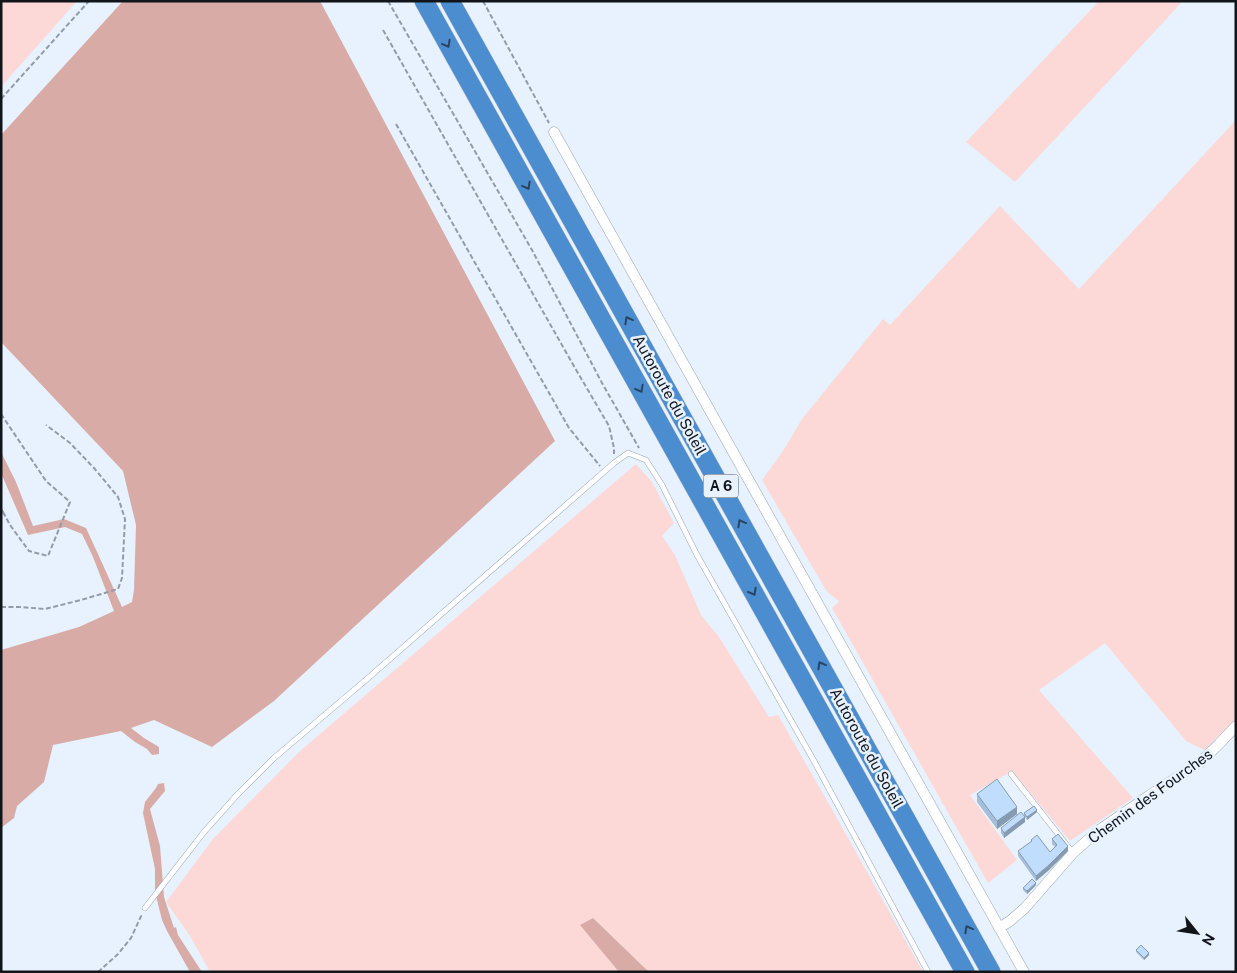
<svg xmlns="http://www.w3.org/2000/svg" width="1237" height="973" viewBox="0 0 1237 973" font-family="'Public Sans',sans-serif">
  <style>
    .green { fill: #fcd9d7 }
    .water { fill: #d8aba7 }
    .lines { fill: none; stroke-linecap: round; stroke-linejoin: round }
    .service-casing { stroke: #99a5b3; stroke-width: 6 }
    .minor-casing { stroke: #99a5b3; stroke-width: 11 }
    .motorway-casing { stroke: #cfd0d1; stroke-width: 20 }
    .path { stroke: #939ca5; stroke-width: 2; stroke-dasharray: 5 2.5; stroke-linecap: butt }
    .service { stroke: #fff; stroke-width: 5 }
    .minor { stroke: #fff; stroke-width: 10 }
    .motorway { stroke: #4c8dd0; stroke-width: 19 }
    .wall { fill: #a5beda }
    .shaded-wall { fill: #869bb1 }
    .building { fill: #c0ddfd; stroke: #869bb1 }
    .oneway { stroke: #294563 }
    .labels { text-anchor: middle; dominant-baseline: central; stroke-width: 5; stroke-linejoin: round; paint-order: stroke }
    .shield { fill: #e7f2fe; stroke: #51575e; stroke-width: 1 }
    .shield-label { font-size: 14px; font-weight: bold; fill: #11151a }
    .street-label { font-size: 15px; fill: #11151a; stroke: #e7f2fe }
  </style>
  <rect width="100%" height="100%" fill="#e7f2fe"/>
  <path class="green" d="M1,1h76l-76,86z
    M1099,1h84l-168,181 -49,-40z
    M1236,120v599l-32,31 -18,-9 -81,-98 -66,47 94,108 -63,43 -58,-70 -42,24 47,65 -29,23 -156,-275 7,-7 -12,-9 -65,-112 21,-29 19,-32 81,-100 7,6 110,-119 79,83z
    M636,464l16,18 22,41 -12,13 13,19 26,60 18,22 50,80 9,-2 60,105 85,152h-274l-56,-54 -12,7 38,47h-409l-20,-36 -24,-34 47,-63 87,-88z"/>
  <path class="water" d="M123,1h197l235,440 -281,260 -62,46 -58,-27 -23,8 13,10 15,9v7l-7,1 -5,-6 -12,-7 -14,-11 -68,14 -9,37 -27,24 -3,12 -13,10v-178l78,-23 35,-16 -21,-54 -11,-23 -17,-7 -37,8 -27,-62v-21l15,30 17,44 31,-7 22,9 12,26 24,53 10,-5 2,-12 2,-65 -13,-54 -122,-129v-207z
    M164,783l1,8 -15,18 10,37 4,51 10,31 2,-1 2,8 24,37h-12l-23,-41 -5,-11 -7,-28v-23l-12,-56 2,-11 11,-14 2,-4z
    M593,918l56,54h-30l-39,-47z"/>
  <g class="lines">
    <g class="service-casing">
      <path id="service" d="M1011,774l62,79
        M145,908l59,-76 33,-37 37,-37 93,-79 247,-216 14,-10 18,7 16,25 35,70 117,206 114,211"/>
    </g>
    <g class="minor-casing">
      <path id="minor" d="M554,132l470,840
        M999,928l11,-7 15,-13 48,-55 26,-23 51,-35 49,-32 20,-19 17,-18"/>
    </g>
    <g class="motorway-casing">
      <path id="motorway" d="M424,1l541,971
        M450,1l541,971"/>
    </g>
    <path class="path" d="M388,1l144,249 70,133 37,65
      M483,1l66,122
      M383,30l192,338 34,58 5,22v6
      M1,99l88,-98
      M396,124l173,304 31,38
      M1,414l45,67 24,21 -22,54 -19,-5 -19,-26 -7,-13
      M1,509l2,3 -2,1
      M1,607h19l25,2 36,-9 37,-11 4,-11 3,-59 -7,-22 -24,-29 -24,-25 -24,-18
      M98,972l20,-18 13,-16 11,-24"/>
    <use href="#service" class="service"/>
    <use href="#minor" class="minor"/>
    <use href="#motorway" class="motorway"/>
  </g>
  <path class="wall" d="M977,794l40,20 -20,15 -20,-27z
    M1037,812l-10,8 -2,-3v5l-21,16 -3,-5v-5l23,-12v-3z
    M1052,839l16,12 -19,19 -13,11 -18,-25v-5l13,-9v-2l19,12 5,-5 -3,-3z
    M1036,885l-9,9 -4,-4v-2z
    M1136,950l13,5 -5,5 -8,-8z"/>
  <path class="shaded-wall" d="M1017,807v7l-20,15v-8z
    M1037,810v2l-10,8v-3z
    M1025,817v5l-21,16v-5z
    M1068,846v5l-19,19 -13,11v-5z
    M1036,883v2l-9,9v-3z
    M1149,953v2l-5,5v-2z"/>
  <path class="building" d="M997,779l20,28 -20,14 -20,-27z
    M1034,806l3,4 -10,7 -3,-4z
    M1021,812l4,5 -21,16 -3,-5z
    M1058,834l10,12 -19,19 -13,11 -18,-25 14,-10 -1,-1 6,-5 13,17 7,-7 -5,-6z
    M1032,879l4,4 -9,8 -4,-3z
    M1141,945l8,8 -5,5 -8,-8z"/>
  <defs><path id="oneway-chevron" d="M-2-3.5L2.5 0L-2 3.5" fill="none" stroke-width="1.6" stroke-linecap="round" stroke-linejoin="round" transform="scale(1.25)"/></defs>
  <g class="oneway">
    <use href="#oneway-chevron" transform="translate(447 44) rotate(61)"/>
    <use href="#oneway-chevron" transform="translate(527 186) rotate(61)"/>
    <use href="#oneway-chevron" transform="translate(628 320) rotate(-119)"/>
    <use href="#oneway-chevron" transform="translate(640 389) rotate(61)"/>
    <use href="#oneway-chevron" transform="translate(741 523) rotate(-119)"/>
    <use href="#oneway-chevron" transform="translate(753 592) rotate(61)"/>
    <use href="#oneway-chevron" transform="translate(821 665) rotate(-119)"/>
    <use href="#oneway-chevron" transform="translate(968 929) rotate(-119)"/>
  </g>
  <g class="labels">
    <rect class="shield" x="703.5" y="474.5" width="35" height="23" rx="4"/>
    <g class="shield-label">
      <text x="721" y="486">A 6</text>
    </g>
    <g class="street-label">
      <text transform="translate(670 395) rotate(61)">Autoroute du Soleil</text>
      <text transform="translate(867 748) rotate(61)">Autoroute du Soleil</text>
      <text transform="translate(1150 796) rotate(-36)">Chemin des Fourches</text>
    </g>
  </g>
  <rect width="1237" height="973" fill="none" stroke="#11151a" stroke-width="5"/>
  <g transform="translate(1197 933) rotate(120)" stroke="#e7f2fe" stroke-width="4" paint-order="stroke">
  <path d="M0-4L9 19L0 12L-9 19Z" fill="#11151a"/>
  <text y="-8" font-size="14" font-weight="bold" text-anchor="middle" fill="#11151a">N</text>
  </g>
</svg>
